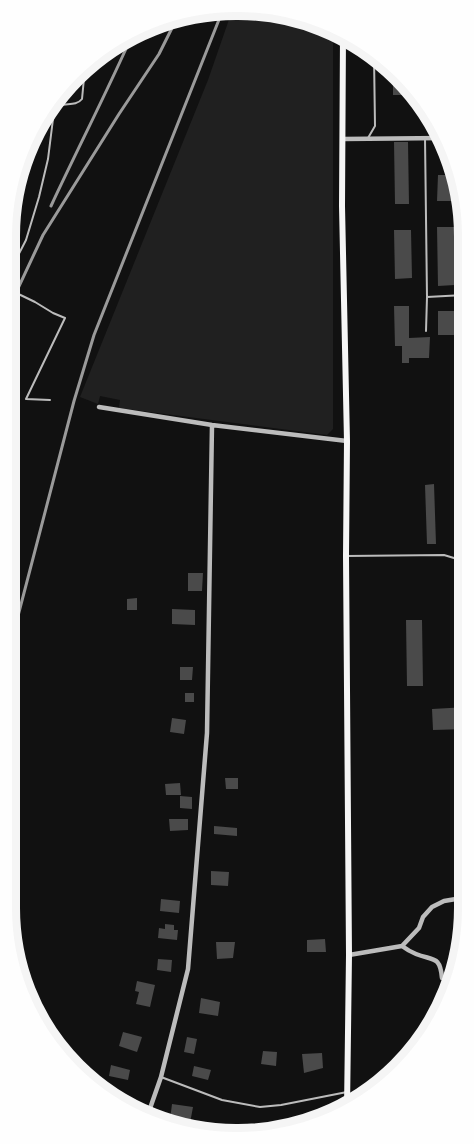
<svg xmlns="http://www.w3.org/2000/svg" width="474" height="1144" viewBox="0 0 474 1144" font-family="Barlow,sans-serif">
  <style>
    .green { fill: #202020 }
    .building { fill: #4a4a4a }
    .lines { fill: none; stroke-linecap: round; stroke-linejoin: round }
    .service { stroke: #bcbcbc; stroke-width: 2 }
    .minor { stroke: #bcbcbc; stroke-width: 4.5 }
    .secondary { stroke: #f5f5f5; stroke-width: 6 }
    .rail { stroke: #9a9a9a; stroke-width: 3 }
    .rim { fill: none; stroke: #f5f5f5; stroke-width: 8 }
  </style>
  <rect width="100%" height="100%" fill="#111"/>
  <path class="green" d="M233,8l79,10 21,11v400l-6,6 -208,-27 1,-8 -20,-4 -2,8 -18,-7 128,-317z"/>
  <path class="building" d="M393,70l18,15v10h-18z
    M394,142h14l1,62h-14z
    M438,175h17v26h-18z
    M437,227h17l1,58 -17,1z
    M394,230h17l1,48 -17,1z
    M394,306h15v32l21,-1 -1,21h-20v5h-7v-17h-7z
    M438,311h17l-1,24h-16z
    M434,484l2,60h-9l-2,-59z
    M188,573h15l-1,18h-14z
    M137,598v12h-10v-11z
    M172,609l23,1v15l-23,-1z
    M406,620h16l1,66h-16z
    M180,667h13l-1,13h-12z
    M185,693h9v9h-9z
    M467,707v22l-34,1 -1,-21z
    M172,718l14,2 -2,14 -14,-2z
    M225,778h13v11h-12z
    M180,783l1,12h-15l-1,-11z
    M180,796l12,1v12l-12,-1z
    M169,819h19v11l-18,1z
    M214,826l23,2v8l-23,-2z
    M211,871l18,1 -1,14 -17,-1z
    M161,899l19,2 -1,12 -19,-2z
    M165,924l9,1v5h4l-1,10 -19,-2 1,-10 6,1z
    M325,939l1,13h-19v-12z
    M216,942h19l-2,16 -16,1z
    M461,949l-4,24h-1v-8l-4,1 -1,-16z
    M158,959l14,1 -1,12 -14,-2z
    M137,981l18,4 -5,22 -14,-3 3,-12 -4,-1z
    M201,998l19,4 -2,14 -19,-3z
    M123,1032l19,5 -5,15 -18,-6z
    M187,1037l10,2 -3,15 -10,-2z
    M263,1051l14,1 -1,14 -15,-2z
    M322,1053l1,15 -19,5 -2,-19z
    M111,1065l19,5 -2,10 -19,-4z
    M194,1066l17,4 -3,10 -16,-4z
    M105,1093l16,3 -2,9z
    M172,1104l21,3 -3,16 -20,-3z"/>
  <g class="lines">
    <path class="service" d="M368,138l7,-12 -1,-70
      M425,138l2,159 37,-2 2,-75
      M6,279l20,-39 13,-43 9,-38 6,-48c6,-12 20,-2 28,-12l3,-31
      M6,288l29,14 18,11 12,5 -39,81 24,1
      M426,331l1,-34
      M346,556l98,-1 23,7
      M161,1077l61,23 38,7 21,-2 66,-13"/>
    <path class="minor" d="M343,139l101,-1
      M99,407l113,18 135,16
      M402,946c4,3 9,6 14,8 17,7 24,1 26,24
      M349,955l53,-9 17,-18 4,-11 9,-10 12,-6 24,-4
      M147,1117l14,-40 27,-108 19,-236 5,-308"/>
    <path class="secondary" d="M343,34l-1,172 5,235 -1,115 3,399 -2,154"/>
    <path class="rail" d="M51,206c27,-58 57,-116 83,-175
      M6,314l37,-79 76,-121 40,-60 18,-36
      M6,662l68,-261 20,-66 130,-328"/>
  </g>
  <path d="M0 0H474V1144H0ZM236 16H238A220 220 0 0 1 458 236V908A220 220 0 0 1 238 1128H236A220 220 0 0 1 16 908V236A220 220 0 0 1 236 16Z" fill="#fefefe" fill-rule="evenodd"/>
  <path class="rim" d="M236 16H238A220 220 0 0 1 458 236V908A220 220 0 0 1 238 1128H236A220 220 0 0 1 16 908V236A220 220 0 0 1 236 16Z"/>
</svg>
